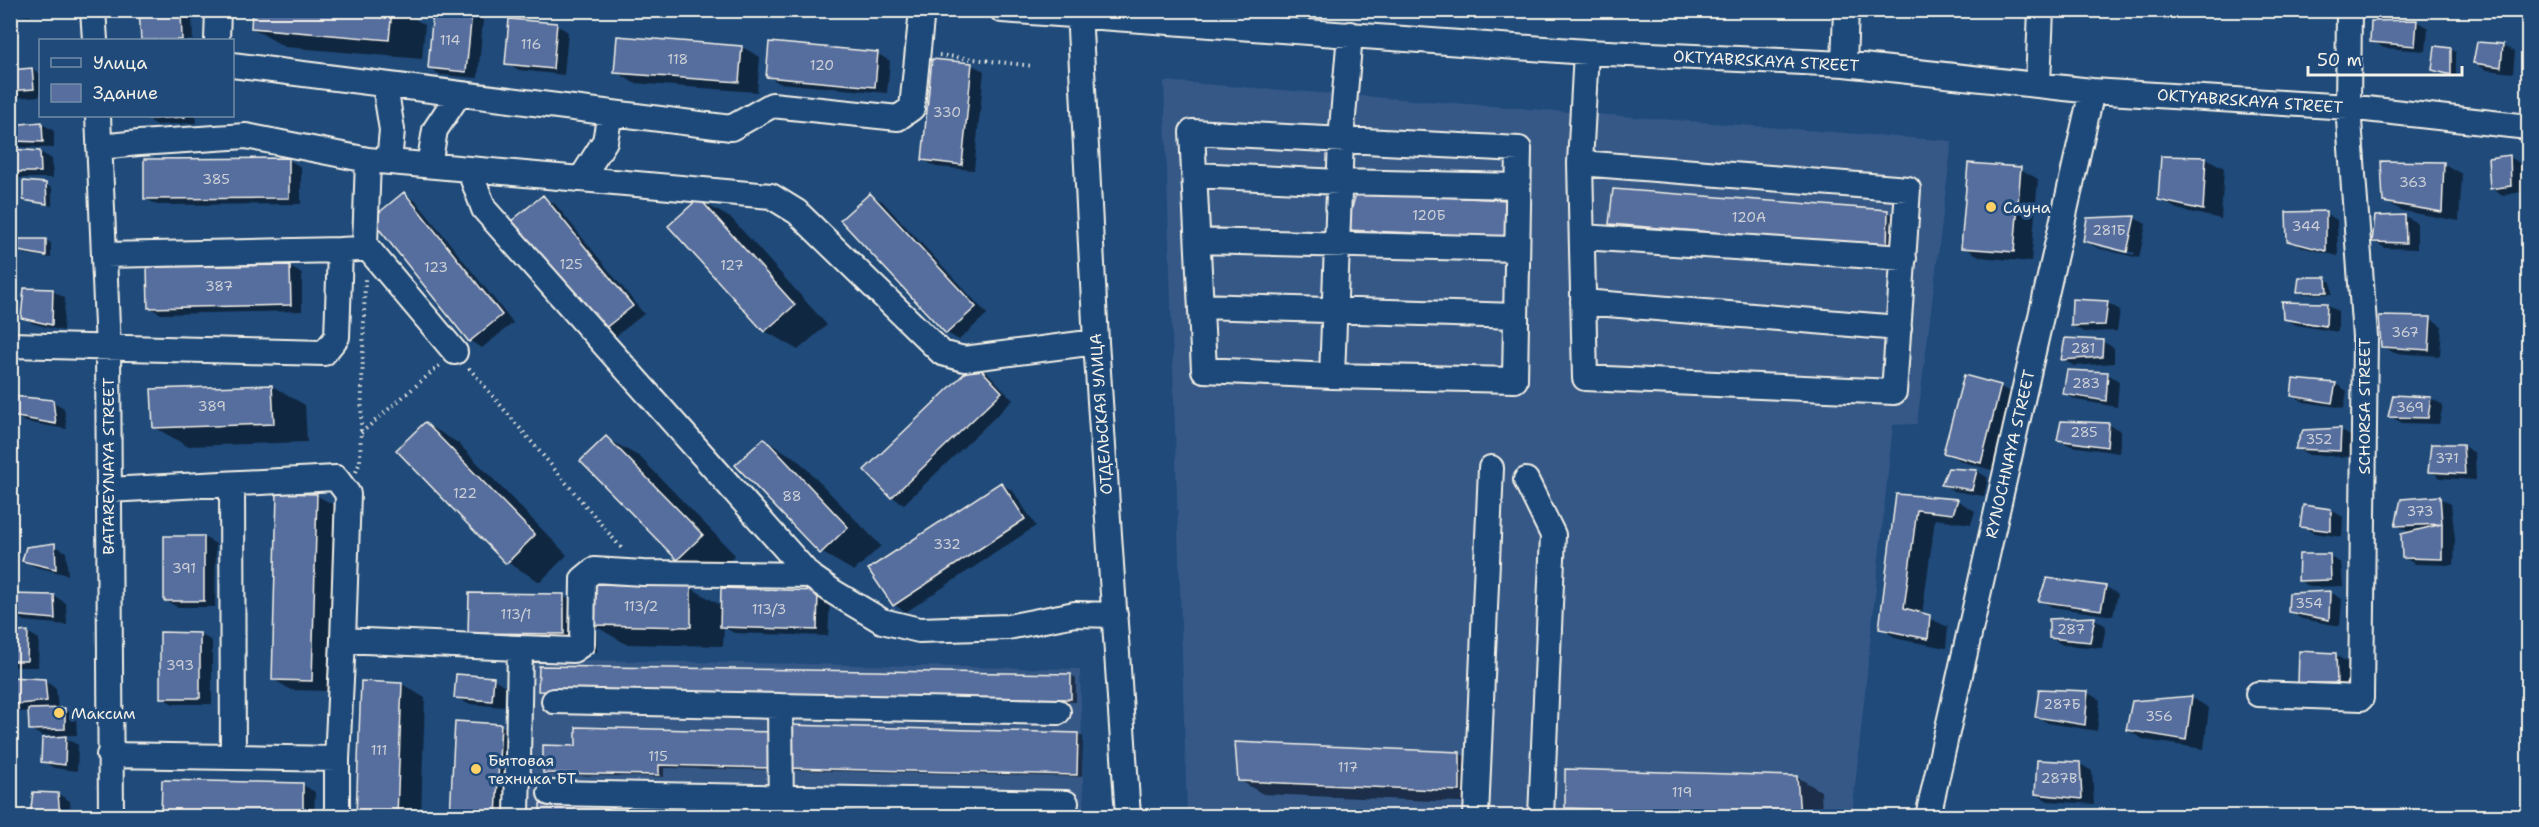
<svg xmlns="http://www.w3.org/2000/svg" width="2539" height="827" viewBox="0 0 2539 827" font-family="'Shantell Sans',sans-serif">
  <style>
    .built { fill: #345887 }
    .shadow { fill: #0007; fill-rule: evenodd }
    .building { fill: #576e9e; stroke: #f4f1e8; stroke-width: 1.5 }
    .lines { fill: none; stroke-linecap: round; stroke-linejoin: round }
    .minor-casing { stroke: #f4f1e8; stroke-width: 28 }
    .path { stroke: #f4f1e8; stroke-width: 4; stroke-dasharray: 1.5 4.5; stroke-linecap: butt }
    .minor { stroke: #1f4a7a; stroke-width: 24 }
    .poi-dot { fill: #ffd166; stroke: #1f4a7a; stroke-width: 2 }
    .labels { text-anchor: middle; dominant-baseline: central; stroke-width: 6; stroke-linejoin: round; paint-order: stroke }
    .number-label { font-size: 14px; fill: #cdd0d6 }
    .street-label { font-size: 16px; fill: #f4f1e8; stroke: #1f4a7a }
    .poi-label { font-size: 16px; fill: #f4f1e8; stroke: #1f4a7a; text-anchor: start }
  </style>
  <rect width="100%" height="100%" fill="#1f4a7a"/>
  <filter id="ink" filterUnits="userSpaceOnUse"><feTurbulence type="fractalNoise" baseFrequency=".0167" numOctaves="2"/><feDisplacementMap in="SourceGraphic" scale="12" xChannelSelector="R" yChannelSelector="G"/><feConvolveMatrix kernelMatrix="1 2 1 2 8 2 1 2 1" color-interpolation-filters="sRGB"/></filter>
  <g filter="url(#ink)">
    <path class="built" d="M1164,81l788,60 -35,283 -24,1 -41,391h-665z
      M528,659l552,10 4,147h-558z"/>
    <path class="shadow" d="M10,10h19l1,6 -20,-3z
      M141,10h51l1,30h-51z
      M254,10h146l25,15 -3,34 -137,-12 -33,-19z
      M1971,10h47l-1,8z
      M471,13l12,7 -5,58 -37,-3 -12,-7z
      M2416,21l12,7 -2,23 -42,-3 -12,-7z
      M557,25l11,7 -4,43 -45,-5 -12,-7z
      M2503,45l12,7 -2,21 -27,-3 -12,-7z
      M742,47l18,10 -3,35 -123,-9 -18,-11z
      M2450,49l6,3v25l-22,-8z
      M878,54l12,7 -3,32 -108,-10 -11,-7z
      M934,61l38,4 12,6 -10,99 -38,-3 -12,-7z
      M32,69l8,5v22l-30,2v-27z
      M145,116h51l1,7 -40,2 -12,-7z
      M42,124l12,7v17l-33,-1 -11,-6z
      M10,150l30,2 12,7 1,19h-39l-4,-2z
      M2162,157l44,1 18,10 -3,51 -44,-10 -18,-10z
      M2510,157l11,7 1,28 -19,3 -12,-7z
      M289,160l12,7v37l-144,1 -12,-7z
      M2444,164l18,10 -3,47 -56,-10 -19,-10z
      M2020,169l18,10 -7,83 -50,-5 -18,-10z
      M46,185l6,3v18l-28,-7z
      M1614,190l274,22 24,13 -2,34 -276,-23 -23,-13z
      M404,194l12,7 97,122 -31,25 -12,-7z
      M870,195l12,6 105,113 -28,26 -12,-7z
      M543,197l12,7 89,110 -32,25 -12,-7z
      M699,200l33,19 95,106 -29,25 -33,-19 -94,-105z
      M1509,202l23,13 -3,35 -158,-7 -24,-13z
      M2325,213l12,7 1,36 -37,-9 -12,-7z
      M2405,216l12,7v26l-32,-1 -11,-7z
      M2134,218l12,6 -7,34 -42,-10 -12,-7zM2095,243l40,10 -1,2 -39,-9z
      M45,240l6,3v15l-26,-4 -5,-4z
      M290,267l12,7v37l-141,3 -12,-7z
      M2325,279l6,3 1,12h-28l-6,-3z
      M25,290l28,1 12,7 -2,33 -29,-7 -12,-7z
      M2073,301l35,2 12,7 -3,21 -33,1 -12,-6z
      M2326,304l12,7v21l-42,-7 -12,-7z
      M2431,319l11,7 -2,30 -46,-3 -12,-7z
      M2102,341l12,7v15l-40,3 -12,-7z
      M975,365l12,7 26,28 -109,104 -12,-7 -26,-27z
      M2107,374l12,7 -2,26 -41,-7 -12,-7z
      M1965,377l36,10 18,10 -20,75 -36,-10 -18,-10z
      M2336,384l11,7 -3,17 -40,-6 -12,-7z
      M272,386l33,19 2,37 -120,4 -33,-19z
      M2394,396l37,2 12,7 -4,19 -37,-1 -12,-7z
      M52,401l12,7 3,21 -42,-7 -12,-7z
      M425,423l33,20 109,112 -27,27 -33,-20z
      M2109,425l12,6 -2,22 -48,-7 -12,-6z
      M2340,430l12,7 -1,20 -42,-2 -12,-7z
      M606,438l34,19 95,98 -24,23 -33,-19 -95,-98z
      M764,440l33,19 84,87 -27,25 -33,-19z
      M2463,446l12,7 1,27 -35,-2 -11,-7z
      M1977,471l11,7 -4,18 -30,-5 -11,-6z
      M1001,484l12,7 23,35 -130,86 -12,-7z
      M316,495l18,10 -5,186 -38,-1 -18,-11z
      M1898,496l60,5 17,10 -4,13 -36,-5 -13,96 26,12 -2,21 -48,-9 -18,-11z
      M2439,498l12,6 4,35 -1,26 -39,-1 -12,-7 8,-24 -15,-8z
      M2331,510l12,7 -1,20 -28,-4 -12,-7z
      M204,537l12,7 -1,63h-38l-12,-7z
      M54,545l12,7 2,23 -32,-8 -12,-6z
      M2329,556l12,7 2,23 -32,1 -12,-6z
      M2048,580l58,7 12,7 -5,22 -61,-9 -12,-7z
      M691,588l31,18 96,-14 12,7 -2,37 -94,-3 -10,-6 -1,19 -97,-2 -29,-17v25l-94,-1 -33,-19 94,-36 29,17z
      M2330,592l12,7 -2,27 -38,-7 -12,-7z
      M54,596l12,7 1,22 -43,-4 -12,-7z
      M2095,619l11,7 -4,22 -39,-3 -12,-7v-18z
      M27,632l12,7 -1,28h-28v-33z
      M200,634l12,7v63h-39l-12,-7z
      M2335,655l12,7 1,27h-37l-12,-7z
      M1071,675l5,3v24l-531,-8 -5,-4z
      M10,678l34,3 12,7 2,22h6l12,6 1,19 -35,1 -12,-7v-18l-9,1 -11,-7z
      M494,679l11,7 -1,21 -36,-3 -12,-7z
      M363,683l39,1 23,14 -4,118h-64z
      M2040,691l48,2 12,7 -3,31 -49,-8 -12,-7z
      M2191,697l18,11 -5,41 -59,-9 -18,-10z
      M500,725l19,11 -5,80h-57l-5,-2z
      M773,733l5,37 -114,-2v9l-114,-2 -6,-3 33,-25z
      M1078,734l5,3 -1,40 -288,-7 -5,-3z
      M63,737l15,8 -1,26 -23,-3 -12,-7z
      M1459,753l24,14v36l-220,-9 -24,-14z
      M2080,764l12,7 2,33 -46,-3 -12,-7z
      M1797,777l24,14 1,25h-239l-16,-9z
      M163,781l140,4 12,7 -1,24h-152z
      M34,794h24l12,7 1,15h-39z
      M542,805l229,7 6,4h-236z
      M2126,810l41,3 6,3h-48z"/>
    <path class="building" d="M139,10h42l1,30h-41z
      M252,10h140l-3,30 -138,-12z
      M433,10l39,2 -6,60 -38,-4z
      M509,19l48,4 -4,46 -48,-5z
      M2417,20l-2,26 -45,-4 1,-21z
      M617,36l125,10 -3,36 -125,-9z
      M769,42l109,10 -3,35 -109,-10z
      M2477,42l26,2 -2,23 -28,-4z
      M2435,46l16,2v27l-19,-5z
      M932,59l40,4 -10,102 -40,-5z
      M32,68l2,21 -24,2v-21z
      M144,116h41v1l-41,2z
      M42,122l1,20 -33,-1v-16z
      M10,149l30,2 1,21h-31z
      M2510,155l1,31 -21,3 -2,-31z
      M2161,156l45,1 -3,53 -45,-10z
      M289,158v40l-145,1v-40z
      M2381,161l63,1 -2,50 -59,-10z
      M1968,163l53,4 -7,85 -53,-4z
      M23,181l23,2 1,21 -24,-4z
      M1613,189l275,21 -1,36 -278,-22z
      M404,192l98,123 -33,27 -98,-123z
      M870,193l106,114 -30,27 -106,-114z
      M1356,193l153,7 -3,37 -160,-7z
      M543,195l90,111 -34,27 -89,-111z
      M699,198l96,107 -31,27 -96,-106z
      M2326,211v40l-39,-10 -1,-29z
      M2405,215l1,28 -34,-1 3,-26z
      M2135,216l-8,36 -44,-11 4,-23z
      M19,239h27v17l-28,-5z
      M290,265l1,40 -143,3 -1,-41z
      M2299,277h27l1,15h-30z
      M24,288l29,1 -1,36 -31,-7z
      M2072,299l36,2 -3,24 -34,1z
      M2282,302l45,1 -1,23 -43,-7z
      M2379,316l52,1 -2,33 -48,-3z
      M2065,338l38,2 -1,17 -41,3z
      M975,363l27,29 -111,106 -27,-28z
      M2067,370l41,2 -2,29 -43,-7z
      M1964,375l37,10 -20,78 -38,-10z
      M2293,379l43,4 -4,20 -41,-7z
      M272,385l2,39 -121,4 -2,-39z
      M2393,395l38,2 -3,21 -40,-1z
      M12,396l41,4 3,24 -45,-8z
      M2061,421l48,2 -2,24 -50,-7z
      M425,422l110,113 -29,29 -110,-114z
      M2341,428l-1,23 -45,-2 8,-19z
      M606,436l97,99 -26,25 -97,-99z
      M764,438l84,89 -28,27 -85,-89z
      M2431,444h32l2,30 -37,-2z
      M1948,468l29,2 -5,20 -31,-5z
      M1001,482l24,37 -132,87 -25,-37z
      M277,493l40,1 -5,187 -40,-1z
      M1896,494l62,5 -5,15 -36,-4 -13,98 26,7 -2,24 -49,-10z
      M2440,496l2,28 -47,2 6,-27z
      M2303,505l28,4v22l-31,-4z
      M2442,524v35l-40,-1 -1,-24z
      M164,536h40v65h-40z
      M55,543l1,26 -34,-8 4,-14z
      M2299,554h31l1,26 -33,1z
      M2047,578l59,8 -5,24 -63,-9z
      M592,584l99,2v41l-100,-2z
      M721,588l97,3 -1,39 -97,-3z
      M2330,591l-1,29 -41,-8 1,-19z
      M469,593l95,1v40l-96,-1z
      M10,594l44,1 1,24 -45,-4z
      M2095,617l-5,25 -41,-4v-19z
      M28,631l-1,30h-17v-28z
      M160,632l40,1v65h-40z
      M2299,651l37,2 1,30h-39z
      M539,666l532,8v25l-533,-8z
      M456,674l38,3 -2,24 -38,-3z
      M10,677l35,2 2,22 -37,4z
      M361,681l41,2 -5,133h-41z
      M2039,689l49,2 -3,34 -50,-8z
      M2192,696l-6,44 -60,-10 6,-29z
      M65,708v21l-36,1 -1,-21z
      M455,721l46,3 -5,92 -46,-1z
      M788,725l290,8 -1,42 -290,-7z
      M576,727l198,5 -1,36 -114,-3v10l-116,-2v-28l33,1z
      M66,736l-1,29 -24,-3 1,-24z
      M1235,742l225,10v39l-222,-10z
      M2037,760l43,2 2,37 -47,-5z
      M1565,769l232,7 3,40 -235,-8z
      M162,780l141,3v33h-142z
      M33,792l25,1 2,23h-30z
      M540,804l232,7 -1,5h-231z
      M2125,809l42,2v5h-44z"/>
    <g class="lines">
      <g class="minor-casing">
        <path id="minor" d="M93,10l2,30
          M1002,10l584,42 258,12 248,27 256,16 180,20
          M1079,10l17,332 32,474
          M217,40l1,-30
          M1844,64l2,-54
          M232,65l499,63 41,-23 126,13 14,-10 10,-98
          M2038,84l3,-74
          M385,86l7,44 -3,32
          M98,116l10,233 3,467
          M1192,132l327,17 -4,231 -183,-4 -128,-6z
          M368,160l101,9 15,40 325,366
          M1580,163l328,26 -14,203 -309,-14 -5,-215 6,-111
          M429,165l6,-35 23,-35
          M469,169l302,27 26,16 145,141 22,6 132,-17
          M1194,175l145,7 179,4
          M581,179l24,-38 5,-27
          M1582,237l322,21
          M1198,241l319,8
          M365,245l90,107
          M104,255l236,-5
          M1583,302l316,26
          M1201,306l315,10
          M10,345l314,8 13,-16 3,-87 19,-1 6,-4 3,-85 -122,-24 -107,7 -40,4
          M1332,376l9,-236 9,-106
          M1526,480l27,55 -12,281
          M108,490l228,-12 12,16 -5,146 177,8 -3,168
          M520,648l53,2 9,-6 1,-65 11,-9 49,3 166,2 26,18 47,28 37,9 89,-3 67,-13 40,1
          M2258,694l103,4 4,-361 -17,-230 1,-97
          M554,701l226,5 1,110
          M780,706l278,6
          M109,755l124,2 -1,-272
          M233,757l104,2
          M550,793l516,10
          M337,816v-57l6,-119
          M1476,816l15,-348
          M1928,816l164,-725"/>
      </g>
      <path class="path" d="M939,55l94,11
        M469,368l154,182
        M361,433l79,-68
        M356,472l4,-10 5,-183"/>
      <use href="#minor" class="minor"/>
    </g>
  </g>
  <g class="poi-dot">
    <circle cx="1991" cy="207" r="6"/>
    <circle cx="59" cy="713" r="6"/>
    <circle cx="476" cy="769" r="6"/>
  </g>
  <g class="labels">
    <g class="number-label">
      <text x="450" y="40">114</text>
      <text x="531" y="44">116</text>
      <text x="678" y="59">118</text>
      <text x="822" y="65">120</text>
      <text x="947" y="112">330</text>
      <text x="216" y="179">385</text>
      <text x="2413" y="182">363</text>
      <text x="1429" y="215">120Б</text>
      <text x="1749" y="217">120А</text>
      <text x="2306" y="226">344</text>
      <text x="2109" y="230">281Б</text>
      <text x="571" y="264">125</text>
      <text x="732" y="265">127</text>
      <text x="436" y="267">123</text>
      <text x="219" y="286">387</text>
      <text x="2405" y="332">367</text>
      <text x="2083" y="348">281</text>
      <text x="2086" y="383">283</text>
      <text x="212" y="406">389</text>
      <text x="2410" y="407">369</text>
      <text x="2084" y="432">285</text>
      <text x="2319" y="439">352</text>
      <text x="2447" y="458">371</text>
      <text x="465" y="493">122</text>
      <text x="792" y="496">88</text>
      <text x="2420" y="511">373</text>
      <text x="947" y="544">332</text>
      <text x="184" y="568">391</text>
      <text x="2309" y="603">354</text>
      <text x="641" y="606">113/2</text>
      <text x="769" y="609">113/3</text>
      <text x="516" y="614">113/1</text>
      <text x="2071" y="629">287</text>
      <text x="180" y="665">393</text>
      <text x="2062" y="704">287Б</text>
      <text x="2159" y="716">356</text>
      <text x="379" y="750">111</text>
      <text x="658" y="756">115</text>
      <text x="1348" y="767">117</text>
      <text x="2059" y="778">287В</text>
      <text x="1682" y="792">119</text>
    </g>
    <g class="street-label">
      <text transform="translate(1766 61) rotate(3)">OKTYABRSKAYA STREET</text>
      <text transform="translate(2250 101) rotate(4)">OKTYABRSKAYA STREET</text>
      <text transform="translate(2364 406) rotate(-90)">SCHORSA STREET</text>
      <text transform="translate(1101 414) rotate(-94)">ОТДЕЛЬСКАЯ УЛИЦА</text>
      <text transform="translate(2010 454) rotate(-77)">RYNOCHNAYA STREET</text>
      <text transform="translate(108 466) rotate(-90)">BATAREYNAYA STREET</text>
    </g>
    <g class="poi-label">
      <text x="2003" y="207">Сауна</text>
      <text x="71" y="713">Максим</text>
      <text x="488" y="760">Бытовая<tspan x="488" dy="18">техника БТ</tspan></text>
    </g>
  </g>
  <rect width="2539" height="827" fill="none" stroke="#1f4a7a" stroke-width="36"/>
  <rect x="18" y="18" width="2503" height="791" fill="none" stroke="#f4f1e8" stroke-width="2" filter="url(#ink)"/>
  <rect x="39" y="39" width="195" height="78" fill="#1f4a7a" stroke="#748da6" stroke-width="1.5"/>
  <rect x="51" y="58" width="30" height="9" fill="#1f4a7a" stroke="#748da6" stroke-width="1.5"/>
  <text x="93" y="69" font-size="18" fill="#f4f1e8">Улица</text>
  <rect x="51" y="84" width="30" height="18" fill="#576e9e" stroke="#748da6" stroke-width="1.5"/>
  <text x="93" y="99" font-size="18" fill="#f4f1e8">Здание</text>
  <path d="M2308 66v9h154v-9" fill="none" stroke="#f4f1e8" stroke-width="3"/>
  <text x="2317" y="66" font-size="18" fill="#f4f1e8" stroke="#1f4a7a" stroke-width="4.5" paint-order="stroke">50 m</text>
</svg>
